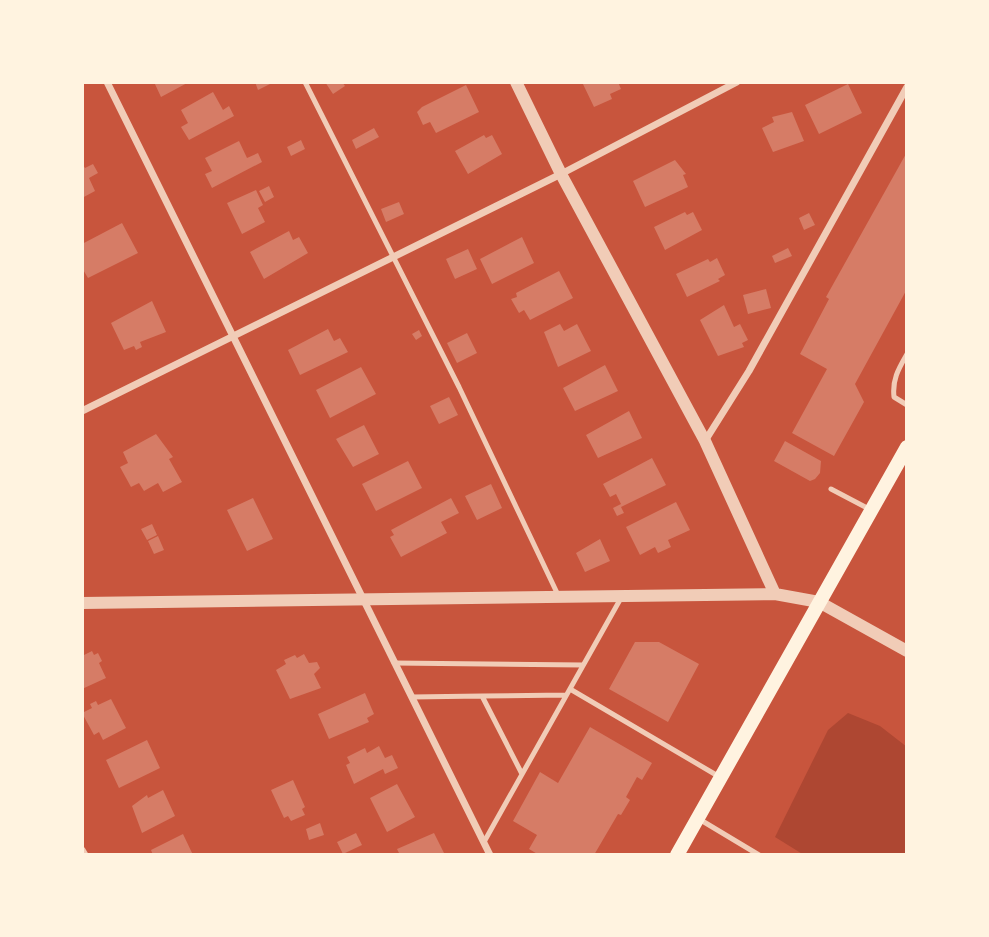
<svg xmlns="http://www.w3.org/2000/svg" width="989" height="937" viewBox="0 0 989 937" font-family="Helvetica,sans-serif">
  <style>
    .green { fill: #ae4732 }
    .building { fill: #d67c66 }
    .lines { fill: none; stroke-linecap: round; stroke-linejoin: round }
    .service { stroke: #f1ccb7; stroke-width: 5 }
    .minor { stroke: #f1ccb7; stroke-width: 7 }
    .tertiary { stroke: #f1ccb7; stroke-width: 12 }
    .secondary { stroke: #fff3e0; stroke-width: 14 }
  </style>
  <rect width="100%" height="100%" fill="#c8553d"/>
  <path class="green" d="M848,713l32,13 27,21v108h-103l-29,-18 53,-107z"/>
  <path class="building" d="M154,82h35l-28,15z
    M255,82h19l-16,8z
    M325,82h17l3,4 -12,8z
    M582,82h36l3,7 -11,5 2,5 -18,8z
    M848,84l14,29 -43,21 -14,-29z
    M466,85l13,27 -43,21 -6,-11 -7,3 -6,-13 5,-5z
    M213,92l10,18 6,-4 5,10 -45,24 -8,-13 7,-4 -7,-13z
    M792,112l12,29 -31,11 -11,-24 12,-6 -2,-5z
    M374,128l5,9 -23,12 -4,-9z
    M484,135l2,3 6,-3 10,19 -34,20 -13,-23z
    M301,140l4,9 -14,7 -4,-9z
    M239,141l8,17 11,-5 4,9 -50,26 -7,-14 7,-3 -7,-13z
    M907,152v137l-52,95 9,18 -30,54 -42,-23 35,-64 -27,-15 29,-55 -3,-2z
    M675,160l11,14 -3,1 5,12 -43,20 -12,-26z
    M82,164l3,4 8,-4 5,9 -9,5 6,13 -13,7z
    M269,186l5,11 -9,5 -6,-11z
    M256,190l7,15 -5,3 7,14 -23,12 -15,-31z
    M399,202l5,12 -18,8 -5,-13z
    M685,212l2,3 6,-3 9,18 -37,20 -11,-23z
    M809,213l6,12 -11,5 -5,-12z
    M122,223l16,30 -50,25 -6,-10v-24z
    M289,231l4,9 6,-3 9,16 -44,26 -14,-27z
    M522,237l12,26 -42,21 -12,-25z
    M788,248l4,8 -17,7 -3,-7z
    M468,249l9,20 -22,10 -9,-20z
    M717,258l8,17 -7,4 2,2 -33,16 -11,-23 32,-15 2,3z
    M559,271l14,27 -43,22 -6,-10 -5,3 -8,-14 6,-2 -1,-4z
    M766,289l5,19 -23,6 -5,-19z
    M152,301l14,31 -26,10 2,5 -6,3 -2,-4 -10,4 -13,-27z
    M724,305l10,22 6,-3 8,16 -6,3 2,4 -26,9 -18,-36z
    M560,324l4,7 13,-7 14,27 -33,16 -14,-35z
    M328,329l6,12 6,-3 8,14 -48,23 -12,-25z
    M419,330l3,6 -6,4 -4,-6z
    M467,333l10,20 -20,10 -10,-20z
    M605,365l13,26 -43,20 -12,-23z
    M361,367l15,27 -46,24 -14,-28z
    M449,397l9,18 -19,9 -9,-18z
    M629,411l13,27 -44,20 -12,-23z
    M364,425l15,29 -26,13 -17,-28z
    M156,434l17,23 -4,2 13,23 -19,10 -5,-9 -14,8 -5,-8 -8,4 -11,-20 8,-4 -5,-11z
    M785,441l36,20 -1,12 -5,6 -5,2 -36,-20z
    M652,458l14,27 -45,22 3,6 -7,3 -4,-8 8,-4 -5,-10 -6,3 -7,-13z
    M408,461l14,27 -46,23 -14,-27z
    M491,484l11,24 -25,12 -12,-24z
    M253,498l20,41 -26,12 -20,-41z
    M451,498l8,15 -18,9 6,11 -46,24 -11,-20 4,-2 -3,-5z
    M676,502l14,28 -22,10 3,7 -13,6 -3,-6 -15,8 -14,-28z
    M152,524l5,11 -10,5 -6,-11z
    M158,536l6,14 -10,4 -6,-13z
    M600,539l10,22 -25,11 -9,-19z
    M635,642h24l40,22 -31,58 -59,-33z
    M92,651l2,4 4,-2 4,8 -3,2 7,15 -24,11v-33z
    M304,654l5,9 8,-1 3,6 -6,6 7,14 -31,11 -14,-29 10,-6 -2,-4 11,-5 2,3z
    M365,693l9,21 -7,4 2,4 -40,17 -11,-25z
    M111,699l15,29 -23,12 -4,-8 -5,3 -12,-22 10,-5 -2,-4 6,-3 2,4z
    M590,727l62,36 -10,17 -5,-3 -11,20 4,3 -9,15 -3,-1 -24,41h-55l-10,-6 8,-14 -24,-14 27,-49 18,11z
    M147,740l13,28 -41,20 -13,-28z
    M379,746l6,12 7,-3 6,13 -13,6 -2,-5 -29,15 -8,-19 4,-2 -3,-6 18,-9 2,5z
    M293,780l12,27 -3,2 3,6 -14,6 -3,-5 -4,2 -13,-28z
    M397,784l18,33 -28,15 -17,-34z
    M163,790l12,26 -33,17 -10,-27 15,-11 1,3z
    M320,823l4,12 -15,5 -3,-11z
    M356,833l6,12 -19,9 -6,-12z
    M434,833l11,22h-45l-3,-6z
    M183,834l10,21h-40l-2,-5z"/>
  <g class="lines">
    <path class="service" d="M305,82l154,305 100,210
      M907,354c-8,14 -15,25 -13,43l13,8
      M831,489l38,20
      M394,663l189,2
      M570,689l148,87
      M482,696l84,-1
      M412,697l70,-1 40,78
      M699,819l60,36
      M484,842l137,-244"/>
    <path class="minor" d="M107,82l383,773
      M82,411l479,-237 176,-92
      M705,441l44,-70 158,-284
      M82,850l3,5"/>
    <path class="tertiary" d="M516,82l45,92 144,267 70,153
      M82,603l693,-9 44,8 88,49"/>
    <path class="secondary" d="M677,855l230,-408"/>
  </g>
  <rect width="989" height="937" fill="none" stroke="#fff3e0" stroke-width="168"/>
</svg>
